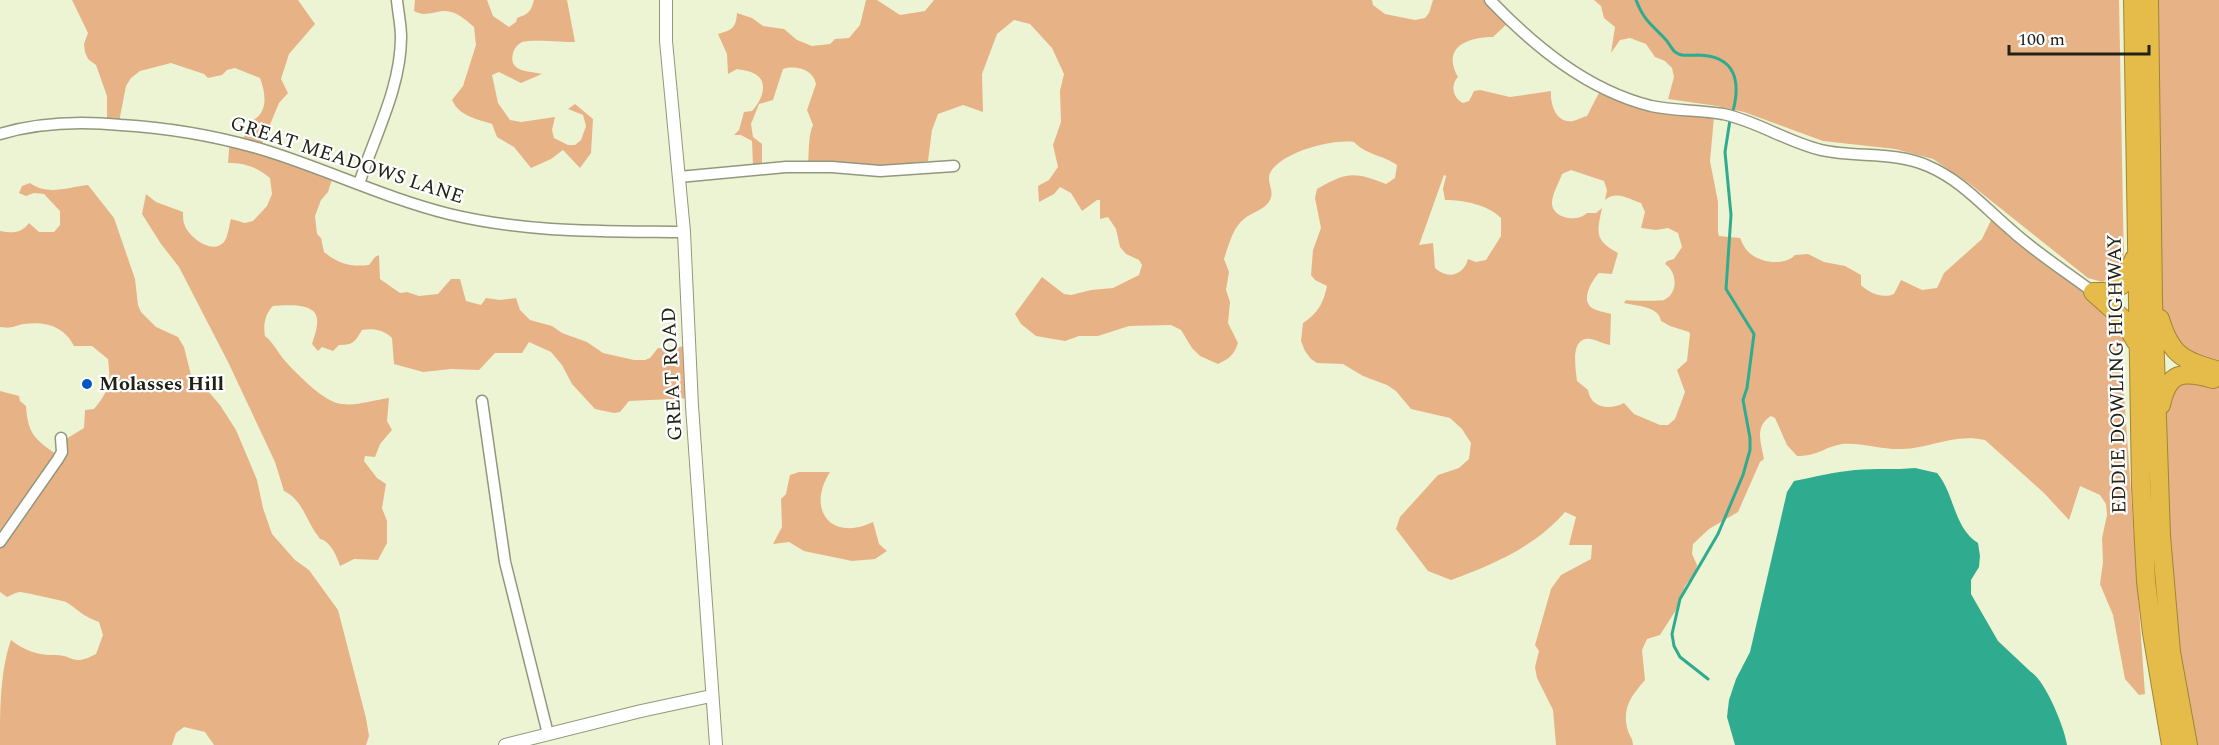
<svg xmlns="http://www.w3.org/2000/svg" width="2219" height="745" viewBox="0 0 2219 745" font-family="Spectral,serif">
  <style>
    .green { fill: #e8b287; fill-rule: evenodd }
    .water { fill: #2fac8f }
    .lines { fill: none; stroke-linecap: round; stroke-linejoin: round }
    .stream { stroke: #2fac8f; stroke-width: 3 }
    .minor-casing { stroke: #92987b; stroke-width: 13 }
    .tertiary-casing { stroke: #92987b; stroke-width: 14 }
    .motorway-casing { stroke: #a08537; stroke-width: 20 }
    .minor { stroke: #fff; stroke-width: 10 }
    .tertiary { stroke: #fff; stroke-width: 12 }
    .motorway { stroke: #e5bb49; stroke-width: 18 }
    .poi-dot { fill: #0258c1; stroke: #fff; stroke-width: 2 }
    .labels { text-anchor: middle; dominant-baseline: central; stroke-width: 4.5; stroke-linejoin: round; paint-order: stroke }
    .street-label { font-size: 20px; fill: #202216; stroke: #fff }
    .poi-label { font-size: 20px; font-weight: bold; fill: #202216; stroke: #fff; text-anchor: start }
  </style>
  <rect width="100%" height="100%" fill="#edf4d4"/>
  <path class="green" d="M72,0h226l17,24 -26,30 -8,25 7,14 -9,10 -17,41 72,29 -6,19 -7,8 -6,16 2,18 4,4 3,14c15,12 26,15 45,13l6,-8 4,-2 1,24 20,14 7,-1 12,4 19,-2 13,-15h9l6,22 15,4 5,-7 14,2 16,-2 4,12 10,10 22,6 10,7 25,9 16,11 31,7h11l5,-2 8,-10 12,1 19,-4 4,53 -64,3 -9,11 -6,1 -19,-4 -23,-25 -10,-19 -11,-13 -22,-10 -7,11h-27l-16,17 -28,-1 -28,3 -29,-8 -2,-26c-8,-8 -19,-10 -30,-8 -7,12 -9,15 -23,15l-6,6 -11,-4 -4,4 -6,-7c2,-7 6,-17 5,-25 -1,-17 -32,-14 -44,-13 -8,8 -10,19 -8,30 9,7 13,17 21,26 11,12 39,41 56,42 15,2 32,-4 47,-6l-2,23 5,9 -12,14 -5,13 -10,-1 -1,5 13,17 9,6 -4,24 5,13v22l-9,17 -24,-1 -14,7c-3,-9 -7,-19 -15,-25 -4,-3 -4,0 -7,-5 -12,-15 -15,-36 -34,-45l-9,-29 -46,-98 -50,-97 -18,-23 -19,-30 4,-20 10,8 27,10c0,5 0,10 2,14 5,12 28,29 39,16 4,-5 5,-16 7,-23l14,4 8,-2 14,-15 5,-12 -2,-16c-14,-11 -24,-15 -42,-15l2,-25 13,2 6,-18c20,-7 17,-28 11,-44l-25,-10 -8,2 -5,5 -14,3 -4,-4 -33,-11 -31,8 -9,7 -5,8 -7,36 -12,-2v-24l-11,-31 -8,-6 -3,-7 -1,-8 4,-11z
    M415,0h72l6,16 16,11 7,-5 1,-4c11,-4 14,-6 17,-18h33l8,42c-11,0 -44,-3 -53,0 -4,2 -8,7 -9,11 -5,20 17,18 29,21l-21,9 -22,-11 -7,3 6,28 12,17 11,2 34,-5 -3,13 2,8 14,7h7l6,-5 5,-14 -3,-11 -15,-6 7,-5 18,15 -2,34 -11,15 -17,-18 -12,9 -20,9 -17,-21 -17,-10 -5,-13c-15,-5 -33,-8 -40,-24l11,-14 13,-41 -2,-18c-9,-8 -19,-17 -31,-16 -10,1 -19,6 -29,0z
    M866,0h11l23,15 25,-4 9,-11h438l1,5 12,9 30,6 10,-2 4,-5 4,-13h53l24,21 -17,16c-25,0 -52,10 -35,40 -8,8 -5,21 5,26l6,-2 5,-10 6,-1 30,7 41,-6c-1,13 5,33 22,30 4,-1 10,-4 14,-5l15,-29 24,8 88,22 -4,44 8,41v30l1,4 21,2c2,3 2,6 4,8 8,16 39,22 51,9l13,-1 16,8 21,4 16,9v10c8,8 22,14 33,9l7,-14 21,10 15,-2 7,-15 38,-34 12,-25 135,111 -8,25 24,344 -6,1 -14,-16 -12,-64 -13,-31 3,-22 -1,-24 5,-23 -1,-11 -6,-9 -20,-9 -11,34 -25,-27 -59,-53c-31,-7 -53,8 -83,9 -19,1 -42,-7 -60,-5 -18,3 -23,12 -45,12l-10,-11 -12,-27 -4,-2c-17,11 -10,26 -7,43l-4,3 -22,50 -29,17 -16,15 -1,10 5,11 -1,6 -11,15 -9,24 -16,25 -13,4 -5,11 3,30c-12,14 -23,27 -18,47 1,7 6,11 6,18h-77l-3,-35 -16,-32 -2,-11 4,-16 -4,-6 16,-56 10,-14 30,-16 1,-14h-23l7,-28 -11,-5c-29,34 -73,53 -114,68l-23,-9 -32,-42 4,-12 38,-42 21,-7 10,-9 2,-16 -9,-14 -12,-11 -39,-9 -15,-18 -9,-6 -24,-9 -20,-12 -26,-1 -6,-4 -6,-8 -4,-10 2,-18c15,-10 20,-19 24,-37l-12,-6 -4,-5 2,-25 8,-22 -6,-30 2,-9c31,-18 38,-17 69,-5l9,-6 2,-13c-14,-10 -31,-10 -43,-23 -22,-3 -73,10 -84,31 -4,9 5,18 0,27 -5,10 -18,12 -26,19 -11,8 -16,28 -20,40l5,13 -3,18 4,12 -2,21 10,20c-4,12 -8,15 -20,21l-18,-8 -8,-8 -11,-18 -10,-5 -42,1 -31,10h-19l-14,5 -29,-5 -15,-12 -6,-10 27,-37 22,17 7,1 20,-5 22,-2 26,-13 3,-10 -3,-5 -13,-6 -6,-7 -4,-18 -8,-12 -8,2v-19h-3l-15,11 -11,-18 -11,-6 -6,7 -15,8 -1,-16 11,-6 9,-13 -5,-22 8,-23 -1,-31 4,-17 -12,-26 -22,-24 -16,-4 -17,14 -15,40 1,38 -20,-7 -25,9 -6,16 -4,31 -47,8 -73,-5c1,-12 0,-28 5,-39l-6,-15 9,-26c-3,-15 -20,-19 -33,-15l-10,31 -14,4 -8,20 2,13 9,7v22h-9l-1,-25 -11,-6h-7l5,-5 5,-18 8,-1c9,-9 18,-29 3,-37 -5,-3 -13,-4 -18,-5l-9,5 -1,-20 -9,-20c14,-4 18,-6 19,-21l15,5 11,8 21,3 13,11 15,6 18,-2 5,-5 14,-1 11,-13zM1571,170l33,11 3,9 -2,10c11,-10 24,-1 36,3l4,9 -4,16 15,2 12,-2 10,5 4,14 -8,12 -7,2 -2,3c13,8 13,30 -1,36 -2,1 -35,1 -38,0l-2,3c12,3 35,3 37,18l9,5 19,6 1,2 -3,27 -10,9 8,22 -10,27 -7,6h-8l-26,-11 -10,-11c-14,7 -33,6 -36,-13l-11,-9c-1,-12 -8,-45 14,-42 6,1 12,5 19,6l1,-31c-6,-2 -14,-3 -19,-6 -12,-8 0,-28 7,-35l13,1 6,-21c-24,-13 -21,-20 -16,-45l-6,5h-9c-10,10 -35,5 -35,-10 0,-9 7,-20 10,-29zM1444,175l2,1 -3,13 2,11c19,0 43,5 56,18v18l-15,24 -10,2 -8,-3c-4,16 -20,21 -33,9l-2,-25 -14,2z
    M1594,0h525l5,267 -7,9 -15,6 -14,-4 -118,-94 -37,-25 -38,-10 -72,-8 -79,-29 -27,-6 -49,-7 6,-22 -2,-9 -7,-7 -10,-4 -9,-13 -16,-6 -10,2 -9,13 4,-26 -11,-9 -3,-12z
    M2149,0h70v365l-39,-18 -17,-25 -9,-80z
    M30,183c18,13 38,4 58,2l26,33 21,61 3,26 3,7 15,15 22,10 6,10 7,28 11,9 18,21 16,25 21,50 6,28 9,26 23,26 14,10 29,40 28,108 3,18 -3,9h-152l-9,-13 -21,-5 -8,6 -4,12h-172c0,-34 0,-74 11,-105 12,10 28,16 44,15 19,0 17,12 41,-1l7,-19 -4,-13c-17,-6 -20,-12 -33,-20 -2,-1 -43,-10 -46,-10 -4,0 -10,4 -13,5l-7,-5v-201l19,5 1,5 6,5c2,31 11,34 34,51l6,-18 18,-11 1,-18 9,-1c16,-20 17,-25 14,-50l-16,-13h-18c-10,-20 -29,-25 -50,-22 -11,2 -12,5 -24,3v-96c12,2 21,3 29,-8l10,9h15l6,-7v-14l-16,-17 -10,-1 -8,3 -7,-3 3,-7z
    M2181,375l38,9v361h-31l-14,-71 -11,-275z
    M799,472h31c-24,38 1,70 43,50l6,22 8,7 -12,8 -23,2 -48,-10 -15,-9 -16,2 9,-17 -1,-28 5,-5 4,-19z"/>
  <path class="water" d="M1915,468l22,5c18,21 16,54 41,70l2,13 -1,11 -8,13v14l27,47 33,31c14,8 34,56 36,73h-332l-8,-28 2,-17 7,-21 14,-27 37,-160 7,-11c20,-4 40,-9 61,-11 20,-2 40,0 60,-2z"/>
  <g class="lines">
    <path class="stream" d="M1636,0c9,23 16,24 31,41 2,3 5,8 8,11 7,5 15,3 23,3 37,1 43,25 35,56
      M1708,679l-28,-22 -6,-11 -2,-12 8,-35 38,-65 25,-59 7,-25v-12l-7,-38 4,-12 7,-54 -28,-45 5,-74 -6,-63 5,-32"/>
    <g class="minor-casing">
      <path id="minor" d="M1490,0c44,46 97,90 161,106 23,5 48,4 72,8 34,7 64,28 98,36 35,8 74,1 107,16 33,14 55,40 82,63 25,23 55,42 83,63
        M0,134c40,-12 80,-13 121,-9 49,3 96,11 143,25 62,19 121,48 185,64 78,19 154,17 235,18
        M679,177l107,-10h46l48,4 74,-5
        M359,184c15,-47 42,-96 42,-147 0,-12 -3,-25 -4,-37
        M482,401l23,161 43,172
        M0,542l58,-83 4,-7 -1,-14"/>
    </g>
    <g class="tertiary-casing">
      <path id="tertiary" d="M666,0v41l18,191 8,174 24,339
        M505,745l136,-34 70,-15"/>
    </g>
    <g class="motorway-casing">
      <path id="motorway" d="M2133,0l8,486 5,95 6,52 19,112
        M2149,0l4,299 8,237 10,116 17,93
        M2093,292l29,26 14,24
        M2093,292h14l15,-7 12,-26
        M2160,319c11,37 23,41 59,52
        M2161,405c7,-33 21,-35 52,-26"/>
    </g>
    <use href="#minor" class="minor"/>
    <use href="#tertiary" class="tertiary"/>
    <use href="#motorway" class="motorway"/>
  </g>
  <circle class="poi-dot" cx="87" cy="384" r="6"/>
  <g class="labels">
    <g class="street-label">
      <text transform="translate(347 160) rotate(18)">GREAT MEADOWS LANE</text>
      <text transform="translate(672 374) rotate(-93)">GREAT ROAD</text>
      <text transform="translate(2117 374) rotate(-91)">EDDIE DOWLING HIGHWAY</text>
    </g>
    <g class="poi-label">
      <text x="99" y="384">Molasses Hill</text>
    </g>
  </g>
  <path d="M2009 45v9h140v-9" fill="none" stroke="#202216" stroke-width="3"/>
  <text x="2018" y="45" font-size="18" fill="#202216" stroke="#ffffff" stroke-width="4.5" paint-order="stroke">100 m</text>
</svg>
